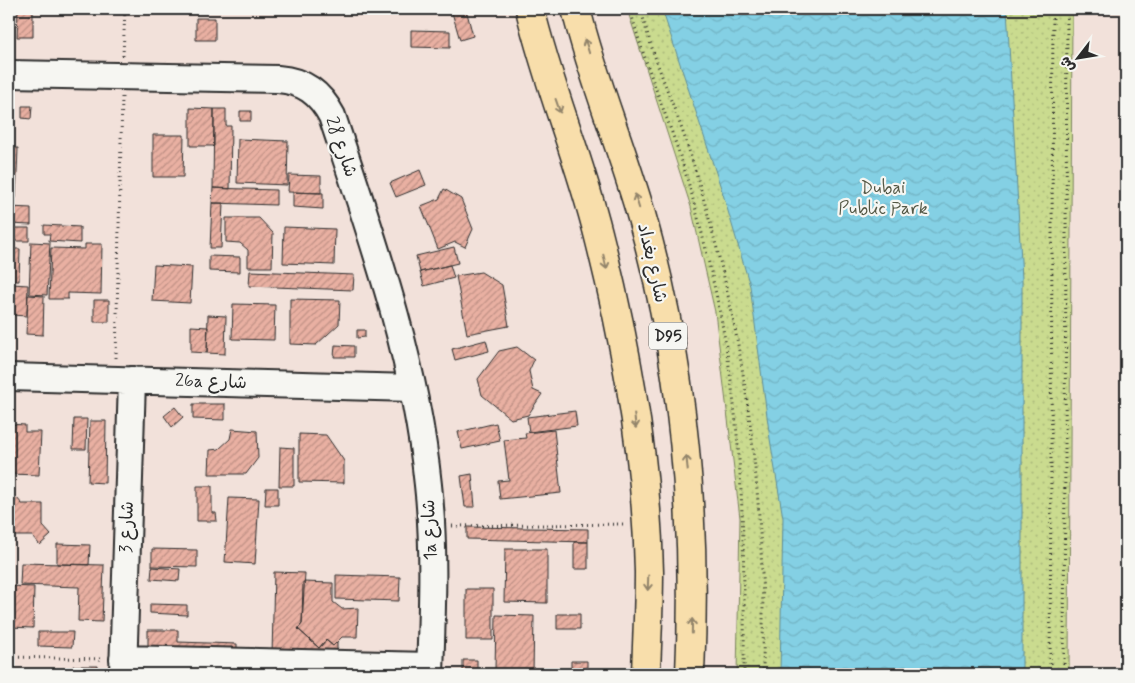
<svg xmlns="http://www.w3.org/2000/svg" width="1135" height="683" viewBox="0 0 1135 683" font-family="Mynerve,'Playpen Sans Arabic',sans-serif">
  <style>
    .park { fill: url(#park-dots); stroke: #7a835d }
    .water { fill: url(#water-waves); stroke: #608e9a }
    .building { fill: url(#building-hatch); stroke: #2b2b2b }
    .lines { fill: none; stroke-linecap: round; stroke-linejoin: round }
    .minor-casing { stroke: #2b2b2b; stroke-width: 30 }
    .major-casing { stroke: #2b2b2b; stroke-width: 31 }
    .path { stroke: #2b2b2b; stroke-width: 3; stroke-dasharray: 1 4; stroke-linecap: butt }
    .minor { stroke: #f6f6f2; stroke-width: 26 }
    .major { stroke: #f8deab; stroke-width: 28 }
    .oneway { stroke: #92846b }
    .labels { text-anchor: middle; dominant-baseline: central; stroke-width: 4.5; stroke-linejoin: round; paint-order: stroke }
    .shield { fill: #f6f6f2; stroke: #686867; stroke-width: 1 }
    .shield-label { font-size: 16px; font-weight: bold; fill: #2b2b2b }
    .street-label { font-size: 18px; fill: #2b2b2b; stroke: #f6f6f2 }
    .park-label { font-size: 18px; fill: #535744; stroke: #f6f6f2 }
  </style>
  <defs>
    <pattern id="park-dots" width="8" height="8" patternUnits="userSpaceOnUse" patternTransform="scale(1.25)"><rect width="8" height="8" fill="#cadb8f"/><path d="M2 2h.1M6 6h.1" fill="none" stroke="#aebc7c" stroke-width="1.8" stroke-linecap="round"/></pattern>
    <pattern id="water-waves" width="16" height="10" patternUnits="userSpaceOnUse" patternTransform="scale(1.25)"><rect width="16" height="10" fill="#84d0e4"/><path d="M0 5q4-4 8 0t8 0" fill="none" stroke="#72b3c4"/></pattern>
    <pattern id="building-hatch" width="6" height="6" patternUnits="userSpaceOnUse" patternTransform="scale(1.25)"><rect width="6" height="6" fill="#e9b0a2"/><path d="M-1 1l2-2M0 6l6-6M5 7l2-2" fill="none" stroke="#bd8f84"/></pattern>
  </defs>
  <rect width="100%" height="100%" fill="#f2e1da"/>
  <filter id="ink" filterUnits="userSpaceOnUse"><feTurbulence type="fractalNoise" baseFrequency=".02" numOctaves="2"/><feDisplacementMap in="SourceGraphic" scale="10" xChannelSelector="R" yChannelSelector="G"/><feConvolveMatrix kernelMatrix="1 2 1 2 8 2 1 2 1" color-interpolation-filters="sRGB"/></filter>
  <g filter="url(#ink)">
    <path class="park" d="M627,9h445l-3,665h-332l3,-156 -25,-206 -24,-105z"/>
    <path class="water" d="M662,9h345l15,270v395h-242l3,-156 -13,-79 -20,-153 -27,-92z"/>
    <path class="building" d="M18,9h15v28h-16z
      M451,9h15l7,27 -13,4z
      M196,18h19v22h-19z
      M411,30l39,1v17l-39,-1z
      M22,106h10l-1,13 -9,-1z
      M190,108l24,1v37h-24z
      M214,109h12v17h5l-1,63 -17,-1z
      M240,111h11v10h-11z
      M153,135h31l-1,42h-30z
      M238,139l50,2 -1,44 -50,-2z
      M9,148h9l-2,50 -7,-1z
      M420,170l6,15 -30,12 -6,-14z
      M289,175l32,1v17l-33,-1z
      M213,188l63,2v15l-64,-2z
      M444,189l17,10 12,30 -8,18 -10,-5 -17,7 -17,-43 18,-7z
      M293,192l30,1v16l-30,-2z
      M212,203h11l-2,45h-11z
      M9,207l22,1v17l-22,-1z
      M226,218h33l14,15 -1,34h-24v-17l-8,-7 -14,-1z
      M44,225l36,2v16l-31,-2 1,-7h-6z
      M284,227l51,2 -1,36 -51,-2z
      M9,228h20v13h-20z
      M31,242l19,1 -3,52 -18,-1z
      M85,244h17l-1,50 -33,-1v6h-19l2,-51 34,1z
      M454,247l4,16 -38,9 -4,-16z
      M9,249h11l-1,32h-10z
      M209,256l31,1v15l-31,-1z
      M154,265l38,2 -2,36 -38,-2z
      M450,265l4,13 -30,8 -4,-14z
      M250,271l104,4 -1,15 -104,-4z
      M481,272l21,13 7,41 -42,8 -11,-58z
      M12,284l16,1 -1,31 -16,-1z
      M28,295l16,1 -1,39 -17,-1z
      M290,299l50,1 -1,24 -23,21 -26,-1z
      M94,300h15v22h-15z
      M233,304l42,1 -1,35 -42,-1z
      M208,315l18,1 -1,38 -18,-1z
      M191,326l17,1 -1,26 -16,-1z
      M357,330h8v7l-8,1z
      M486,340l3,11 -34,9 -3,-11z
      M335,345l19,1v11h-20z
      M517,347l17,13 -5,11 4,19 9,4 -14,21 -17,4 -29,-24 -4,-16 21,-28z
      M193,404h32v16l-32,-1z
      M175,407l8,10 -11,10 -8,-11z
      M575,411l2,15 -48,6 -2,-15z
      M74,419h13l-1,30h-13z
      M90,421h16l-1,62 -17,-1z
      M496,423l4,18 -38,8 -4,-17z
      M9,424l16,1v7h16l-2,43 -30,-1z
      M232,429l25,2 1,27 -12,16h-37l1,-24 9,-1 11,-10z
      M554,430l7,63 -61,6 -2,-18 11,-1 -5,-40 22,-2 -1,-5z
      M299,434l27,1 18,26v22l-45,-1z
      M280,447l14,1v38h-15z
      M472,474l3,33h-10l-4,-31z
      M197,486h15v27h4l1,8h-20z
      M266,488h12v17h-13z
      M17,498l5,6h21v22l8,9 -11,10 -8,-9h-23v-33z
      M229,498l30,1 -4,65 -30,-2z
      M467,527l121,2v13l-121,-3z
      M574,542h14v27h-14z
      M57,544l33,1 -1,20 -32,-1z
      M152,549l45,1v17l-45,-1z
      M505,549h42v54l-43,-1z
      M21,563l83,2 -2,57 -24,-1 1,-34 -59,-2z
      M152,567l28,2 -1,12 -28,-2z
      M274,572l31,1 -3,51 -4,5 21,19 7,-8 7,6 4,-4v14l-65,-1z
      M336,575l64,2 -1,24 -63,-2z
      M303,582l30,1v19l9,7 16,-1 -1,29h-15l-9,9 -7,-6 -7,8 -21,-19 4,-5z
      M9,586l25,1 -1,41 -24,-1z
      M466,589h27v51h-27z
      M150,604l37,1v10l-37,-2z
      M557,614h23v15h-23z
      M496,615l38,1 -1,56 -38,-1z
      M148,630h30v12l59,2v11l-89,-2z
      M38,632h35l-1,15 -34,-1z
      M463,660h14v14h-14z
      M571,661h16v13h-16z
      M73,666h25v8h-25z"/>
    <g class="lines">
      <g class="minor-casing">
        <path id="minor" d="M9,74l269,5c26,2 42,14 54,37 40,121 83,241 96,369 7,62 4,127 2,189
          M9,377l403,11
          M123,659l307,7
          M123,674l9,-294"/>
      </g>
      <g class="major-casing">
        <path id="major" d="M530,9c18,76 49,148 68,224 28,110 49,225 51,339 0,34 -2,68 -3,102
          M576,9c17,71 46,138 66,209 42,148 55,303 48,456"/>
      </g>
      <path class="path" d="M630,9c12,45 29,88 45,132 15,43 26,87 36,131 32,132 34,267 33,402
        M641,9c10,44 29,86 44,129 14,42 26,87 37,131 32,132 43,270 41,405
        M123,56l2,-47
        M116,358l6,-261
        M452,526l174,-2
        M9,657l94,2
        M1050,674l3,-665
        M1064,674l3,-665"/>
      <use href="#minor" class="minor"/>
      <use href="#major" class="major"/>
    </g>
    <defs><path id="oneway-shaft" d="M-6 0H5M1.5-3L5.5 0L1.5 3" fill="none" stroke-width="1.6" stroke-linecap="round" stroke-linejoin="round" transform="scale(1.25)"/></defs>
    <g class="oneway">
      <use href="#oneway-shaft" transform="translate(587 46) rotate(-107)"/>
      <use href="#oneway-shaft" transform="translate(558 106) rotate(71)"/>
      <use href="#oneway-shaft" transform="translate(637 201) rotate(-107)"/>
      <use href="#oneway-shaft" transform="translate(605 262) rotate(77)"/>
      <use href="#oneway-shaft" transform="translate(635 421) rotate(83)"/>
      <use href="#oneway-shaft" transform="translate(687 463) rotate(-96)"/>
      <use href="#oneway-shaft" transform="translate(648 583) rotate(92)"/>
      <use href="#oneway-shaft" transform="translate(692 626) rotate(-89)"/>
    </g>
  </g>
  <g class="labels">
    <rect class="shield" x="649" y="322.5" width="38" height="27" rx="4"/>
    <g class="shield-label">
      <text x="668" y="336">D95</text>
    </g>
    <g class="street-label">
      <text transform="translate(341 147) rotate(71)">شارع 28</text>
      <text transform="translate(652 263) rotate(77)">شارع بغداد</text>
      <text transform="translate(211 382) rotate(2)">26a شارع</text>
      <text transform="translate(127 527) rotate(-88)">شارع 3</text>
      <text transform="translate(430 530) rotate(-92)">1a شارع</text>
    </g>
    <g class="park-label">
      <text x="883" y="188">Dubai<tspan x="883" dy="21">Public Park</tspan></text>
    </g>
  </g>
  <rect width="1135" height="683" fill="none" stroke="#f6f6f2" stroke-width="30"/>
  <rect x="15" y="15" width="1105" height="653" fill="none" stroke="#2b2b2b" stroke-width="2" filter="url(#ink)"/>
  <g transform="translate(1078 58) rotate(239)" stroke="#f6f6f2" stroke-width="4" paint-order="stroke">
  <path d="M0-4L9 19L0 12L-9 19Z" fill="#2b2b2b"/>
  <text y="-8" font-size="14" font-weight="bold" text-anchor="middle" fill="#2b2b2b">ش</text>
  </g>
</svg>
